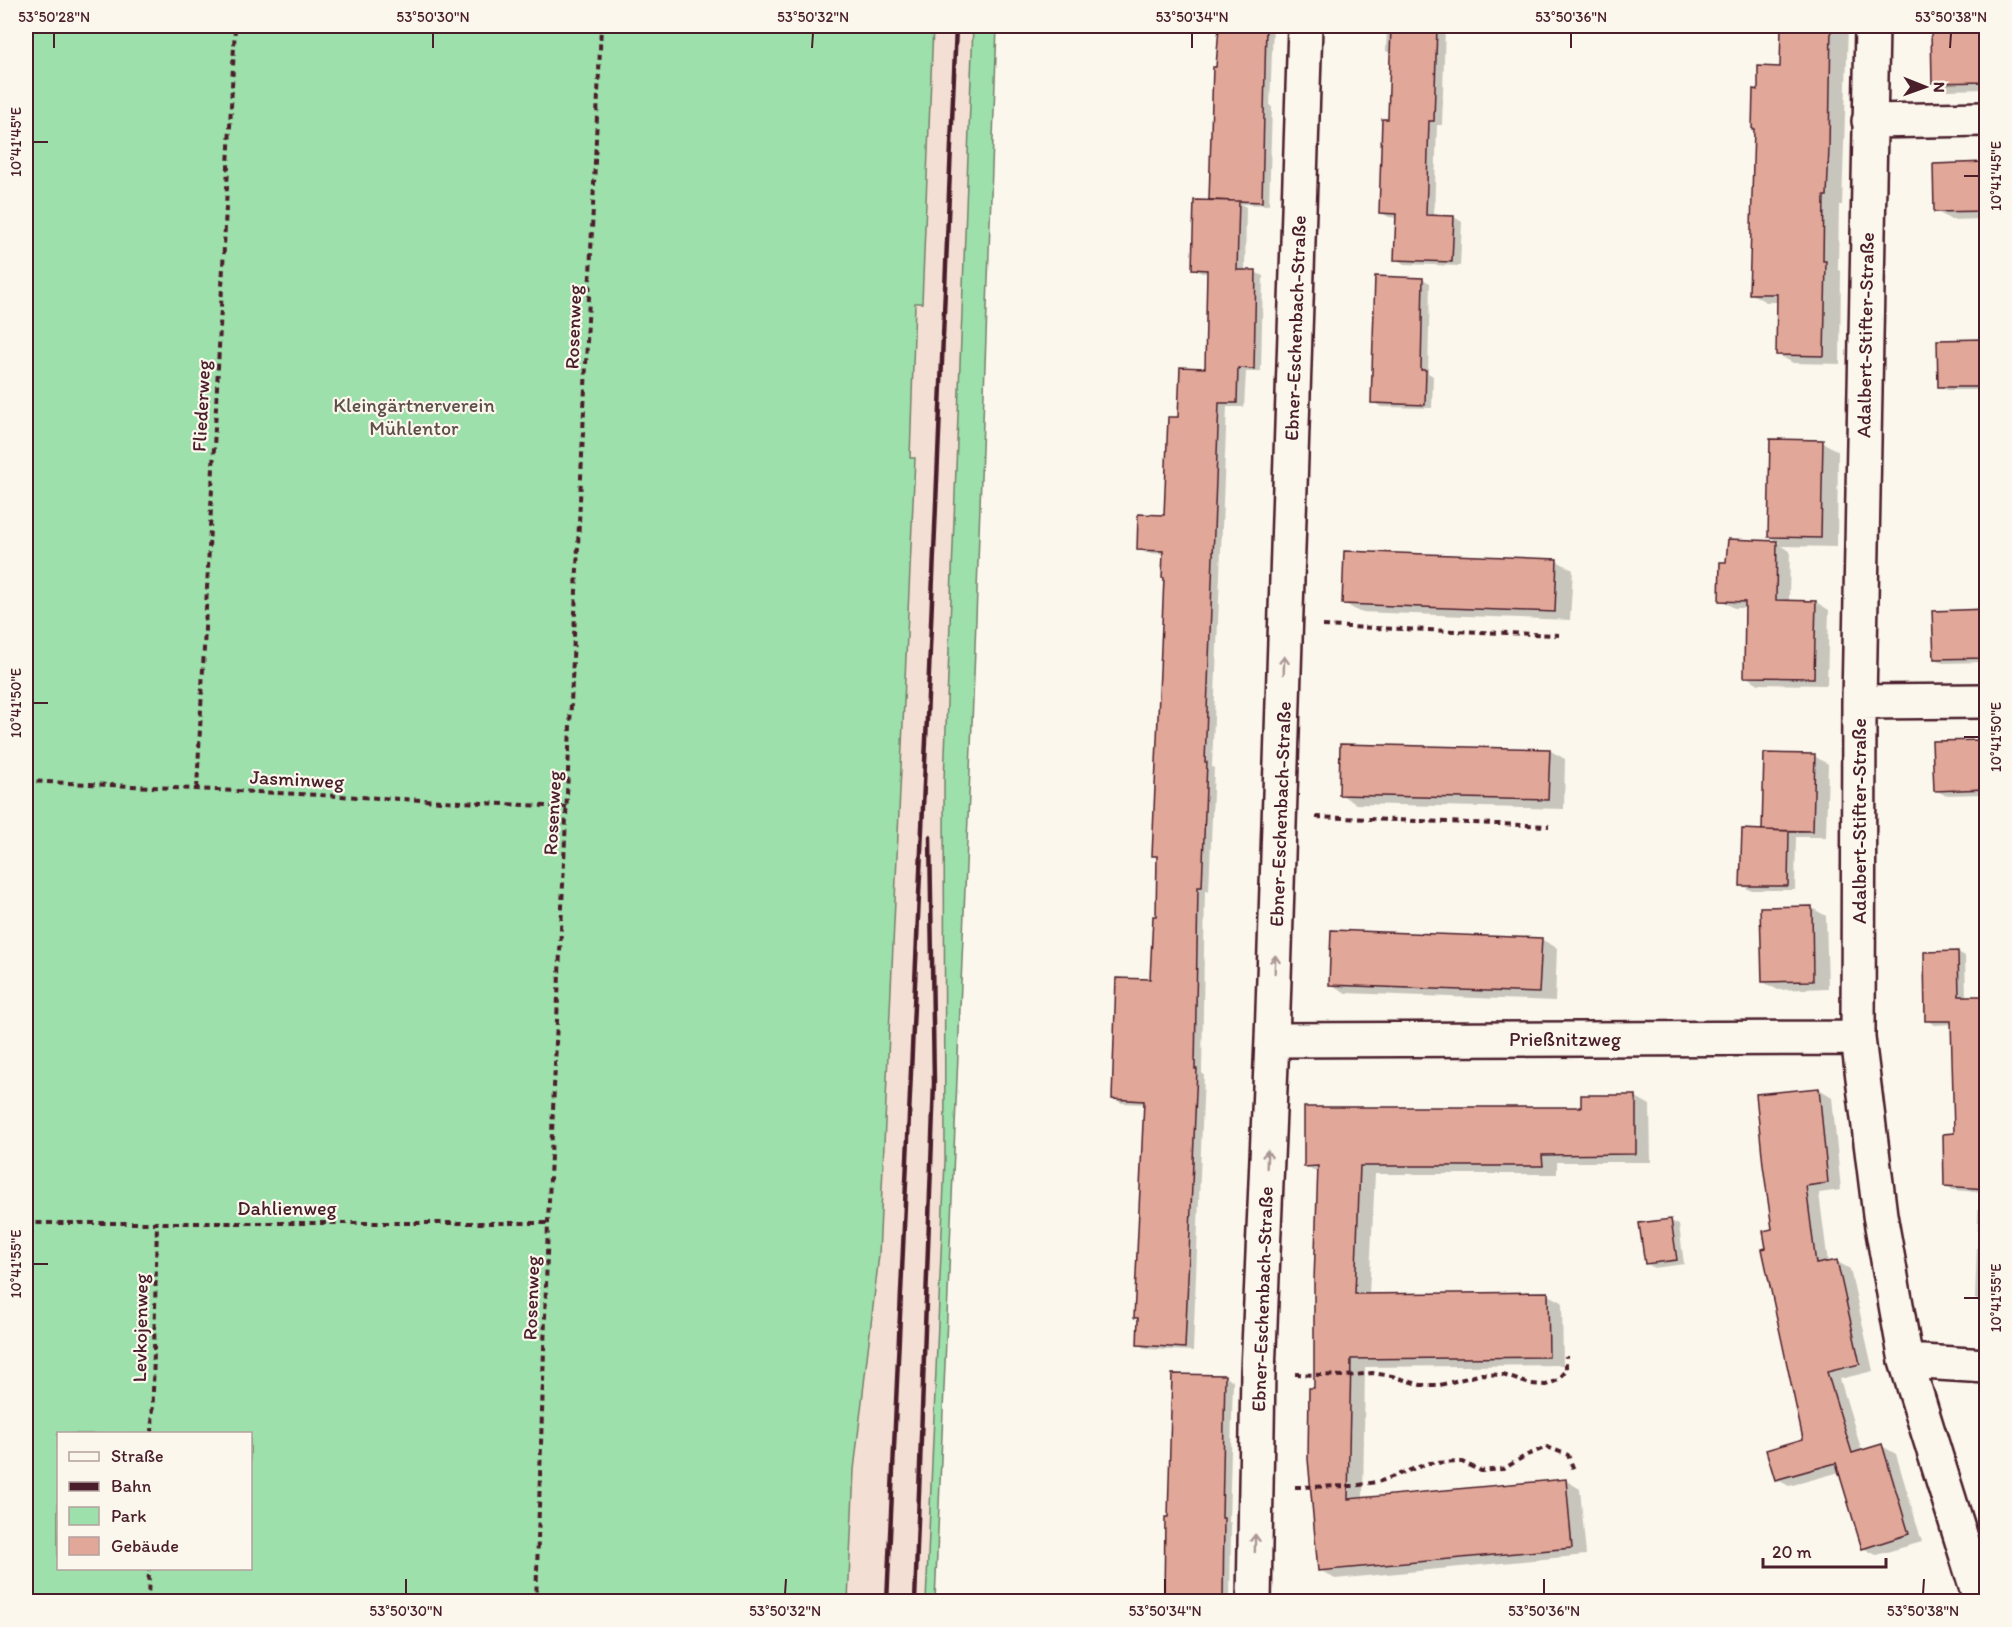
<svg xmlns="http://www.w3.org/2000/svg" width="2012" height="1627" viewBox="0 0 2012 1627" font-family="Itim,sans-serif">
  <style>
    .built { fill: #f3dfd3 }
    .green { fill: #9de0ab; stroke: #74806b; stroke-width: 1.5; fill-rule: evenodd }
    .shadow { fill: #0003 }
    .building { fill: #e1a899; stroke: #4a1f2b; stroke-width: 1.5 }
    .lines { fill: none; stroke-linecap: round; stroke-linejoin: round }
    .minor-casing { stroke: #4a1f2b; stroke-width: 38 }
    .path { stroke: #4a1f2b; stroke-width: 4; stroke-dasharray: 6 4.5; stroke-linecap: butt }
    .minor { stroke: #fbf7ec; stroke-width: 33 }
    .rail { stroke: #4a1f2b; stroke-width: 4.5 }
    .oneway { stroke: #ab9695 }
    .ticks { fill: none; stroke: #4a1f2b; stroke-width: 2 }
    .labels { text-anchor: middle; dominant-baseline: central; stroke-width: 4.5; stroke-linejoin: round; paint-order: stroke }
    .street-label { font-size: 20px; fill: #4a1f2b; stroke: #fbf7ec }
    .park-label { font-size: 20px; fill: #5f4f4b; stroke: #fbf7ec }
    .neatline { fill: none; stroke: #4a1f2b; stroke-width: 2 }
    .ticks-label { font-size: 15px; text-anchor: middle; fill: #4a1f2b }
  </style>
  <rect width="100%" height="100%" fill="#fbf7ec"/>
  <filter id="ink" filterUnits="userSpaceOnUse"><feTurbulence type="fractalNoise" baseFrequency=".0167" numOctaves="2"/><feDisplacementMap in="SourceGraphic" scale="12" xChannelSelector="R" yChannelSelector="G"/><feConvolveMatrix kernelMatrix="1 2 1 2 8 2 1 2 1" color-interpolation-filters="sRGB"/></filter>
  <g filter="url(#ink)">
    <path class="built" d="M933,26h40l-29,754 1,381 -19,440 -78,1 6,-132 25,-215 36,-796h-5l5,-156h7z"/>
    <path class="green" d="M26,26h907l-11,277h-7l-5,155h5l-36,797 -25,215 -6,131h-822zM58,1434h192v134h-192z
      M973,26h24l-23,649 -39,926 -9,1 19,-441 -1,-381z"/>
    <path class="shadow" d="M1219,26h54l-3,80 2,1 -3,98 -28,-1 5,3 -1,65h10l8,4 -2,96h-15l-2,35h-17l-15,360 2,1 -5,123h-4l-3,182 2,2 -11,276 -47,-2 -8,-5 1,-25 -3,-2 10,-213 -24,-1 -8,-4 38,-119 5,-63 1,-59 -5,-3 13,-276 -2,-25 -18,-1 -8,-4 27,-32 15,-98 26,-50 2,-96h-6l-8,-5 21,-66 -4,-3z
      M1387,26h58l-3,99h-5l-3,92h20l8,5 -2,44 -56,-2 -8,-5 1,-41 -8,-1 -9,-5 9,-91 3,-67 -6,-3z
      M1782,26h66l-6,179h-3l-1,64 3,2 -1,93 -47,-1 -16,-9 1,-52h-12l-16,-9 9,-202 23,-23z
      M1986,30v59l-39,1 -13,-8 -1,-51z
      M1986,164v55l-35,1 -15,-9 -2,-46z
      M1422,279l8,4 -2,90 5,3 -1,32 -51,-1 -8,-5z
      M1983,340l3,2v48h-39l-8,-4z
      M1822,442l16,9 -1,96 -56,-1 9,5 -1,51h27l13,8 -2,75 -68,-1 -14,-8 1,-68h-12l-13,-8 7,-36 1,-23 51,2 -11,-6z
      M1557,561l16,9 -3,50 -211,-8 -15,-9z
      M1986,611v51l-43,1 -8,-4 -1,-47z
      M1986,741v53l-41,1 -10,-5 -1,-48z
      M1549,750l16,9 -1,50 -208,-5 -16,-10z
      M1814,756l14,8 -2,73h-30l-1,53h-46l-7,-5 22,-54z
      M1812,908l14,8 2,72 -50,2 -15,-8z
      M1541,939l16,9 -2,53 -209,-8 -16,-9z
      M1958,952l7,4 1,42 20,-1v307l-11,-5 4,-107 -26,-2 -7,-5 10,-50 -3,-111 -19,1 -7,-5z
      M1819,1089l13,8 9,93 -22,3 9,70 8,-2 14,8 23,102 -33,8 22,73 20,-6 14,8 26,88 -46,13 -13,-7 -23,-76 -51,14 -13,-7 29,-39 -38,-191z
      M1636,1097l14,8 1,57h-94v12h-182l-6,121 178,-1 15,8 1,63 -198,2 -2,132 202,-19 15,9 6,66 -251,24 -15,-9 -5,-180 4,-217 -13,-7z
      M1671,1221l8,4 5,39 -30,4 -8,-5z
      M1173,1375l52,2 8,4 -4,141 2,1 -1,79h-64z"/>
    <path class="building" d="M1219,26h47l-4,176 -53,-2 4,-133h3z
      M1391,26h46l-3,95h-5l-3,94 28,1 -2,46 -58,-2 2,-46 -17,-1 3,-94h6z
      M1781,26h50l-2,122 -2,48h-3l-1,65h3l-2,95 -48,-1 1,-61h-28l5,-165h-2l1,-40 5,1v-24l22,1z
      M1986,28v54l-54,1 -1,-54z
      M1986,162v49l-52,1 -1,-48z
      M1194,200l45,1 -2,69h19l-2,99 -16,-1 -1,35h-18l-14,359h2l-5,125h-4l-3,182h2l-12,279 -48,-3 1,-27h-4l10,-217 -32,-2 4,-121 34,1 3,-63h3l1,-60h-5l12,-278h-2l1,-27 -26,-1 1,-36 26,1 4,-98h10l2,-50 25,1 2,-98 -15,-1z
      M1375,276l48,2 -2,92h5l-1,35 -54,-2z
      M1984,339v48h-46l-1,-47z
      M1770,439l53,1 -2,98 -53,-1z
      M1728,539l49,2 -1,59 40,1 -2,77 -70,-1 1,-75 -26,-1 1,-39h6z
      M1344,551l213,8 -2,53 -213,-8z
      M1986,609v49l-52,1 -2,-48z
      M1986,740v49l-52,2 -2,-50z
      M1340,744l210,5 -2,51 -209,-5z
      M1764,753l51,1 -2,77 -51,-1z
      M1742,829l47,2 -1,55h-48z
      M1812,906l1,75 -51,1 -2,-75z
      M1331,930l211,8 -3,55 -210,-8z
      M1958,951l1,45h27v193l-42,-3 -1,-52 11,-1 -3,-112h-26l-1,-69z
      M1819,1088l9,95 -22,3 10,78 21,-4 23,104 -33,8 25,81 30,-9 27,90 -47,15 -26,-86 -61,17 -9,-30 37,-11 -41,-190 4,-1 -3,-17 9,-2 -9,-64 -7,-71z
      M1581,1095h55v59l-94,1 1,11h-183l-5,128 193,-2 1,65 -198,2 -3,140 218,-20 6,69 -254,23 -10,-112 1,-71h5v-107l4,-115 -14,1v-60h277z
      M1671,1219l6,41 -32,4 -6,-41z
      M1172,1374l53,1 -3,143h2l-1,84h-59l1,-85h3z"/>
    <g class="lines">
      <g class="minor-casing">
        <path id="minor" d="M1872,26l-13,676 -1,336 22,177 26,146 75,241
          M1869,121l117,-2
          M1859,702l127,-1
          M1272,1040l586,-2
          M1906,1361l80,5
          M1254,1602l4,-230 14,-332 33,-1014"/>
      </g>
      <path class="path" d="M1323,626l236,9
        M26,781l542,26
        M197,789l38,-763
        M1316,817l233,9
        M26,1223h522
        M1295,1374l51,2 26,-3 20,3 29,9h19l42,-11 21,1 27,9 16,1 12,-5 8,-9v-15
        M152,1434l5,-211
        M1295,1487l59,-1 27,-5 48,-18 33,-1 19,9 22,-2 24,-14 20,-8 21,8 6,15
        M148,1602l1,-34
        M536,1602l12,-379 53,-1197"/>
      <use href="#minor" class="minor"/>
      <path class="rail" d="M887,1602l41,-906 28,-670
        M915,1602l19,-519 -4,-246"/>
    </g>
    <defs><path id="oneway-shaft" d="M-6 0H5M1.5-3L5.5 0L1.5 3" fill="none" stroke-width="1.6" stroke-linecap="round" stroke-linejoin="round" transform="scale(1.5)"/></defs>
    <g class="oneway">
      <use href="#oneway-shaft" transform="translate(1284 665) rotate(-88)"/>
      <use href="#oneway-shaft" transform="translate(1275 964) rotate(-88)"/>
      <use href="#oneway-shaft" transform="translate(1267 1159) rotate(-88)"/>
      <use href="#oneway-shaft" transform="translate(1255 1543) rotate(-89)"/>
    </g>
  </g>
  <path class="ticks" d="M54,48v-15M433,48v-15M812,48l1,-15M1192,48v-15M1571,48v-15M1950,48l1,-15M33,142h15M1964,176h15M33,703h15M1964,737h15M33,1264h15M1964,1298h15M406,1594v-15M785,1594l1,-15M1165,1594v-15M1544,1594v-15M1923,1594l1,-15"/>
  <g class="labels">
    <g class="street-label">
      <text transform="translate(573 327) rotate(-88)">Rosenweg</text>
      <text transform="translate(1295 328) rotate(-88)">Ebner-Eschenbach-Straße</text>
      <text transform="translate(1865 335) rotate(-89)">Adalbert-Stifter-Straße</text>
      <text transform="translate(201 406) rotate(-87)">Fliederweg</text>
      <text transform="translate(297 779) rotate(3)">Jasminweg</text>
      <text transform="translate(552 813) rotate(-87)">Rosenweg</text>
      <text transform="translate(1280 814) rotate(-88)">Ebner-Eschenbach-Straße</text>
      <text transform="translate(1859 821) rotate(-90)">Adalbert-Stifter-Straße</text>
      <text x="1565" y="1039">Prießnitzweg</text>
      <text x="287" y="1208">Dahlienweg</text>
      <text transform="translate(531 1298) rotate(-88)">Rosenweg</text>
      <text transform="translate(1262 1299) rotate(-88)">Ebner-Eschenbach-Straße</text>
      <text transform="translate(140 1328) rotate(-89)">Levkojenweg</text>
    </g>
    <g class="park-label">
      <text x="414" y="405">Kleingärtnerverein<tspan x="414" dy="23">Mühlentor</tspan></text>
    </g>
  </g>
  <rect width="2012" height="1627" fill="none" stroke="#fbf7ec" stroke-width="66"/>
  <rect x="57" y="1432" width="195" height="138" fill="#fbf7ec" stroke="#b4a19f" stroke-width="1.5"/>
  <rect x="69" y="1452" width="30" height="9" fill="#fbf7ec" stroke="#b4a19f" stroke-width="1.5"/>
  <text x="111" y="1462" font-size="18" fill="#4a1f2b">Straße</text>
  <rect x="69" y="1482" width="30" height="9" fill="#4a1f2b" stroke="#b4a19f" stroke-width="1.5"/>
  <text x="111" y="1492" font-size="18" fill="#4a1f2b">Bahn</text>
  <rect x="69" y="1507" width="30" height="18" fill="#9de0ab" stroke="#b4a19f" stroke-width="1.5"/>
  <text x="111" y="1522" font-size="18" fill="#4a1f2b">Park</text>
  <rect x="69" y="1537" width="30" height="18" fill="#e1a899" stroke="#b4a19f" stroke-width="1.5"/>
  <text x="111" y="1552" font-size="18" fill="#4a1f2b">Gebäude</text>
  <g transform="translate(1925 87) rotate(91)" stroke="#fbf7ec" stroke-width="4.5" paint-order="stroke">
  <path d="M0-4.5L10 22L0 15L-10 22Z" fill="#4a1f2b"/>
  <text y="-9" font-size="16" font-weight="bold" text-anchor="middle" fill="#4a1f2b">N</text>
  </g>
  <path d="M1763 1558v9h123v-9" fill="none" stroke="#4a1f2b" stroke-width="3"/>
  <text x="1772" y="1558" font-size="18" fill="#4a1f2b" stroke="#fbf7ec" stroke-width="4.5" paint-order="stroke">20 m</text>
  <rect x="33" y="33" width="1946" height="1561" class="neatline"/>
  <g class="ticks-label">
    <text x="54" y="22">53°50'28"N</text>
    <text x="433" y="22">53°50'30"N</text>
    <text x="813" y="22">53°50'32"N</text>
    <text x="1192" y="22">53°50'34"N</text>
    <text x="1571" y="22">53°50'36"N</text>
    <text x="1951" y="22">53°50'38"N</text>
    <text transform="translate(16 142) rotate(-90)" y="5">10°41'45"E</text>
    <text transform="translate(1996 176) rotate(-90)" y="5">10°41'45"E</text>
    <text transform="translate(16 703) rotate(-90)" y="5">10°41'50"E</text>
    <text transform="translate(1996 737) rotate(-90)" y="5">10°41'50"E</text>
    <text transform="translate(16 1264) rotate(-90)" y="5">10°41'55"E</text>
    <text transform="translate(1996 1298) rotate(-90)" y="5">10°41'55"E</text>
    <text x="406" y="1616">53°50'30"N</text>
    <text x="785" y="1616">53°50'32"N</text>
    <text x="1165" y="1616">53°50'34"N</text>
    <text x="1544" y="1616">53°50'36"N</text>
    <text x="1923" y="1616">53°50'38"N</text>
  </g>
</svg>
